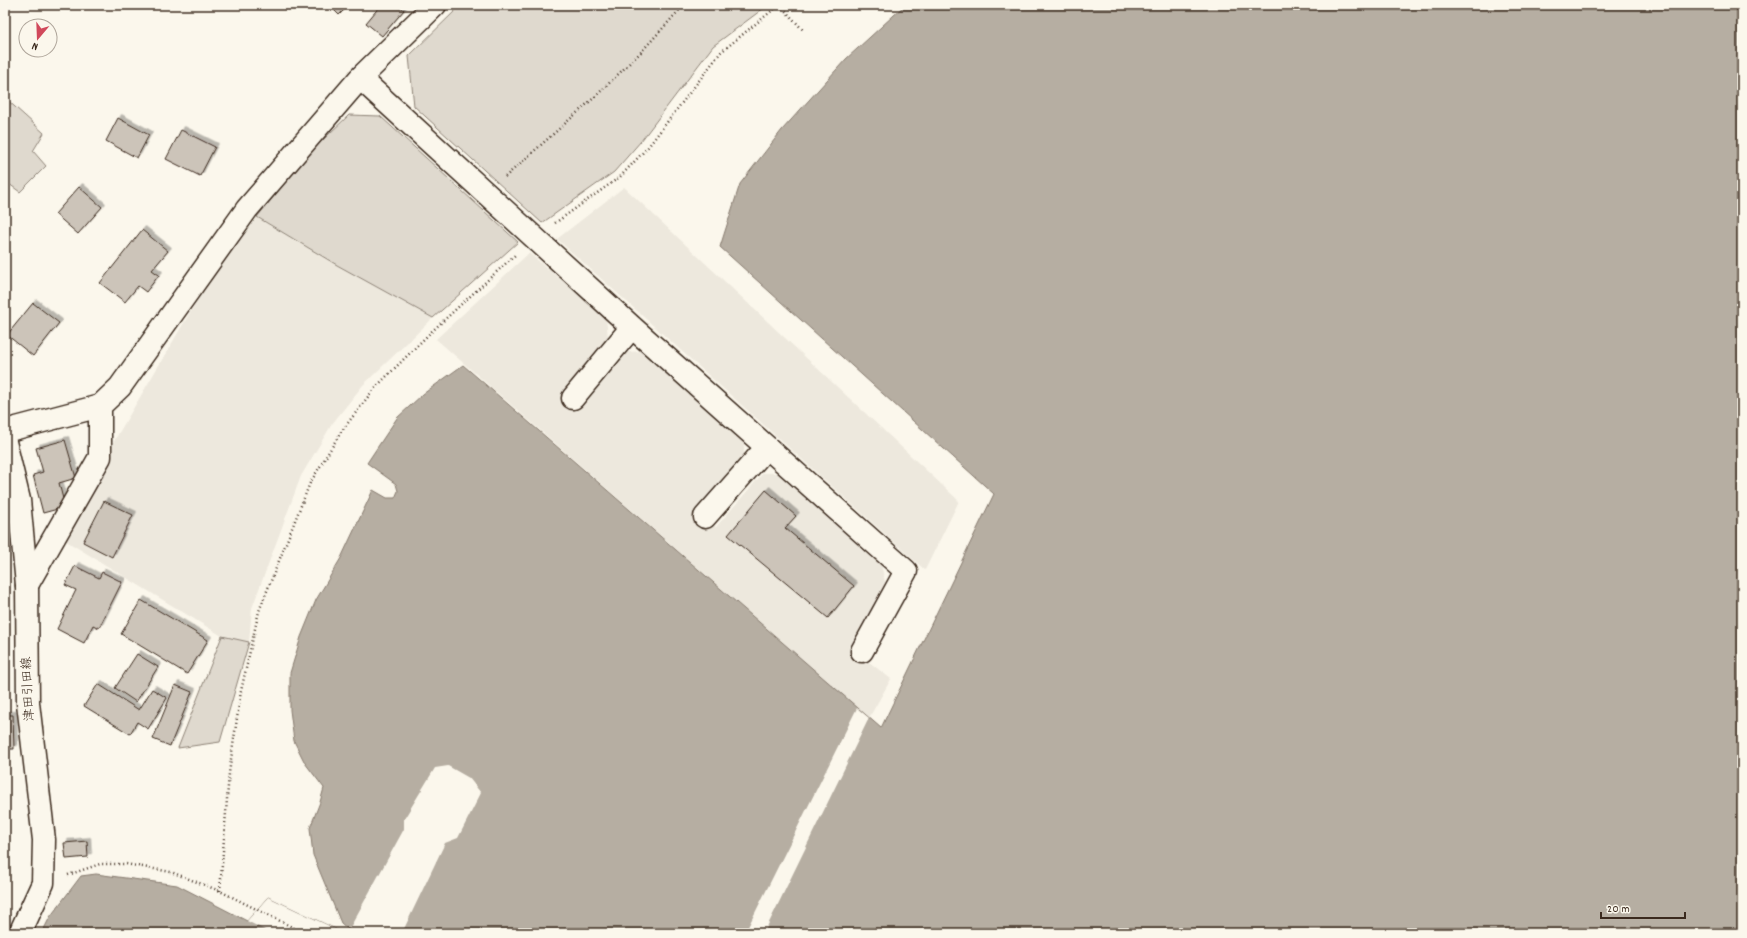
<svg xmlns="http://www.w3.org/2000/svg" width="1747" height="938" viewBox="0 0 1747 938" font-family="Dekko,'Klee One',sans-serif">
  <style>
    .built { fill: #ede8dd }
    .green { fill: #dfd9ce; stroke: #8d8276 }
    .water { fill: #b6aea2; stroke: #85796d }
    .pier { fill: #fbf7ec }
    .building { fill: #ccc4b9; stroke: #3b2a1e; filter: url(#shadow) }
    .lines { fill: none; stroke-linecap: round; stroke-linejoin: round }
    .minor-casing { stroke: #3b2a1e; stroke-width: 25 }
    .major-casing { stroke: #3b2a1e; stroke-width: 25 }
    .path { stroke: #3b2a1e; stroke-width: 2.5; stroke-dasharray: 1 3; stroke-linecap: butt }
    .minor { stroke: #fbf7ec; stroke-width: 22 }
    .major { stroke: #fbf7ec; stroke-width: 22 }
    .labels { text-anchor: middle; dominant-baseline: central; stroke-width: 3; stroke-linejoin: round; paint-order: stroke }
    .street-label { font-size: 13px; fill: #3b2a1e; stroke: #fbf7ec }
  </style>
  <defs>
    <filter id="shadow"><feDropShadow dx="3.5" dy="-3.5" stdDeviation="0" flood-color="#0004"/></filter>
  </defs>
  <rect width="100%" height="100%" fill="#fbf7ec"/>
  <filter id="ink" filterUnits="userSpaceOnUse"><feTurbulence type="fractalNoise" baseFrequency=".025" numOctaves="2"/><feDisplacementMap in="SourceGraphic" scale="8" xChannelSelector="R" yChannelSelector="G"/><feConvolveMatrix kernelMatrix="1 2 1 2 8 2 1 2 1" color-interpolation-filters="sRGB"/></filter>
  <g filter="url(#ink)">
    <path class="built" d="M624,187l335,314 -34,69 -368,-331z
      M257,217l80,48 96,53 -70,67 -31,39 -31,52 -49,132 -3,34 -27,-6 -164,-100 150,-254z
      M529,253l77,64 2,21 -46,56 17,14 48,-56 17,-1 100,90v13l-48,55 20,18 47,-54h15l103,91 4,18 -34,66 40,31 -22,39 -433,-379z"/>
    <path class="green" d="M461,5h307l-55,41 -72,95 -27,31 -72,51 -128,-117 -5,-50z
      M5,98l39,35 -11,18 13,15 -26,26 -15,-11z
      M349,115l31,1 138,126 -85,76 -96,-53 -80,-48 52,-64z
      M222,636l27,6 -29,100 -42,6z"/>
    <path class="water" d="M905,5h837v928h-1395l2,-3 -8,-7 -28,-68 -3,-27 10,-26 4,-14 -19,-25 -11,-22 -4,-31v-37l11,-36 15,-37 25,-42 32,-68 14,8h8l3,-7 -2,-7 -29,-21 30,-45 26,-24 40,-29 418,363 113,-234 -274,-247 20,-63 42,-54 64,-71z
      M96,874l81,11 70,36 21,-24 76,36h-302l8,-16 31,-41z"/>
    <path class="pier" d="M857,708l12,10 -105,215h-19z
      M448,766l21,12 12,15 -23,45 -13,5 -43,90h-55l57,-104v-10l31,-51z
      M268,897l76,36h-73l-24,-12z"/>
    <path class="building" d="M329,5h20l-10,10z
      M381,5h17l6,5 -22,26 -16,-13z
      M118,118l31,17 -12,23 -31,-17z
      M181,130l34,17 -15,29 -34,-17z
      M79,187l23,20 -24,27 -23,-20z
      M142,230l26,21 -16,19 7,5 -13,17 -8,-6 -13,16 -25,-19z
      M33,303l26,20 -26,33 -26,-21z
      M65,440l11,38 -17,5 6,24 -22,6 -10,-38 10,-3 -7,-24z
      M766,490l30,26 -11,12 69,58 -26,32 -100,-83z
      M104,501l29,14 -21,42 -29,-15z
      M75,566l24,12 3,-6 20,10 -23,46 -6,-3 -9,18 -27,-14 19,-39 -11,-5z
      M141,600l67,40 -21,34 -66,-40z
      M137,654l21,13 -22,35 -21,-14z
      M98,684l41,26 13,-21 15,9 -19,31 -11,-7 -7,12 -46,-28z
      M175,685l17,7 -22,54 -17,-7z
      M5,715h8l1,34h-9z
      M87,841l1,16 -22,2 -2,-16z"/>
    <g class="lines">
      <g class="minor-casing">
        <path id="minor" d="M360,78l272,249 274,244 -44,80
          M573,398l59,-71
          M5,431l95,-25 20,-19 127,-178 113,-131 75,-73
          M705,517l62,-70
          M27,585l73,-128v-51"/>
      </g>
      <g class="major-casing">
        <path id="major" d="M5,442l14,58 8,85 1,118 16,137 -1,43 -23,50"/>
      </g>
      <path class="path" d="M780,5l24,26
        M505,177l91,-81 46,-45 42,-46
        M555,223l65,-46 28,-30 73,-95 58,-47
        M68,875l32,-11h26l45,8 49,19 84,42
        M220,891l9,-118 12,-82 18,-80 51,-128 31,-51 33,-43 56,-56 85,-78"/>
      <use href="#minor" class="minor"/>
      <use href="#major" class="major"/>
    </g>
  </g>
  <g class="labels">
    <g class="street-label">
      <text transform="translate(29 689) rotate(-93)">津田引田線</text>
    </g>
  </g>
  <rect width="1747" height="938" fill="none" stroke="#fbf7ec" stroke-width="20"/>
  <rect x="10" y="10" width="1727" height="918" fill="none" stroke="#3b2a1e" stroke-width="1.5" filter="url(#ink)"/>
  <g transform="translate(38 38) rotate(199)"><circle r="19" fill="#fbf7ec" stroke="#aea59a"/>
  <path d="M0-3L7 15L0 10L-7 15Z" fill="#d1495b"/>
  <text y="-6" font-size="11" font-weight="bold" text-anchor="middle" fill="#3b2a1e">N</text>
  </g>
  <path d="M1601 912v6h84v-6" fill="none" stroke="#3b2a1e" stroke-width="2"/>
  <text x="1607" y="912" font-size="12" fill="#3b2a1e" stroke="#fbf7ec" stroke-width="3" paint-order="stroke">20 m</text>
</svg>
